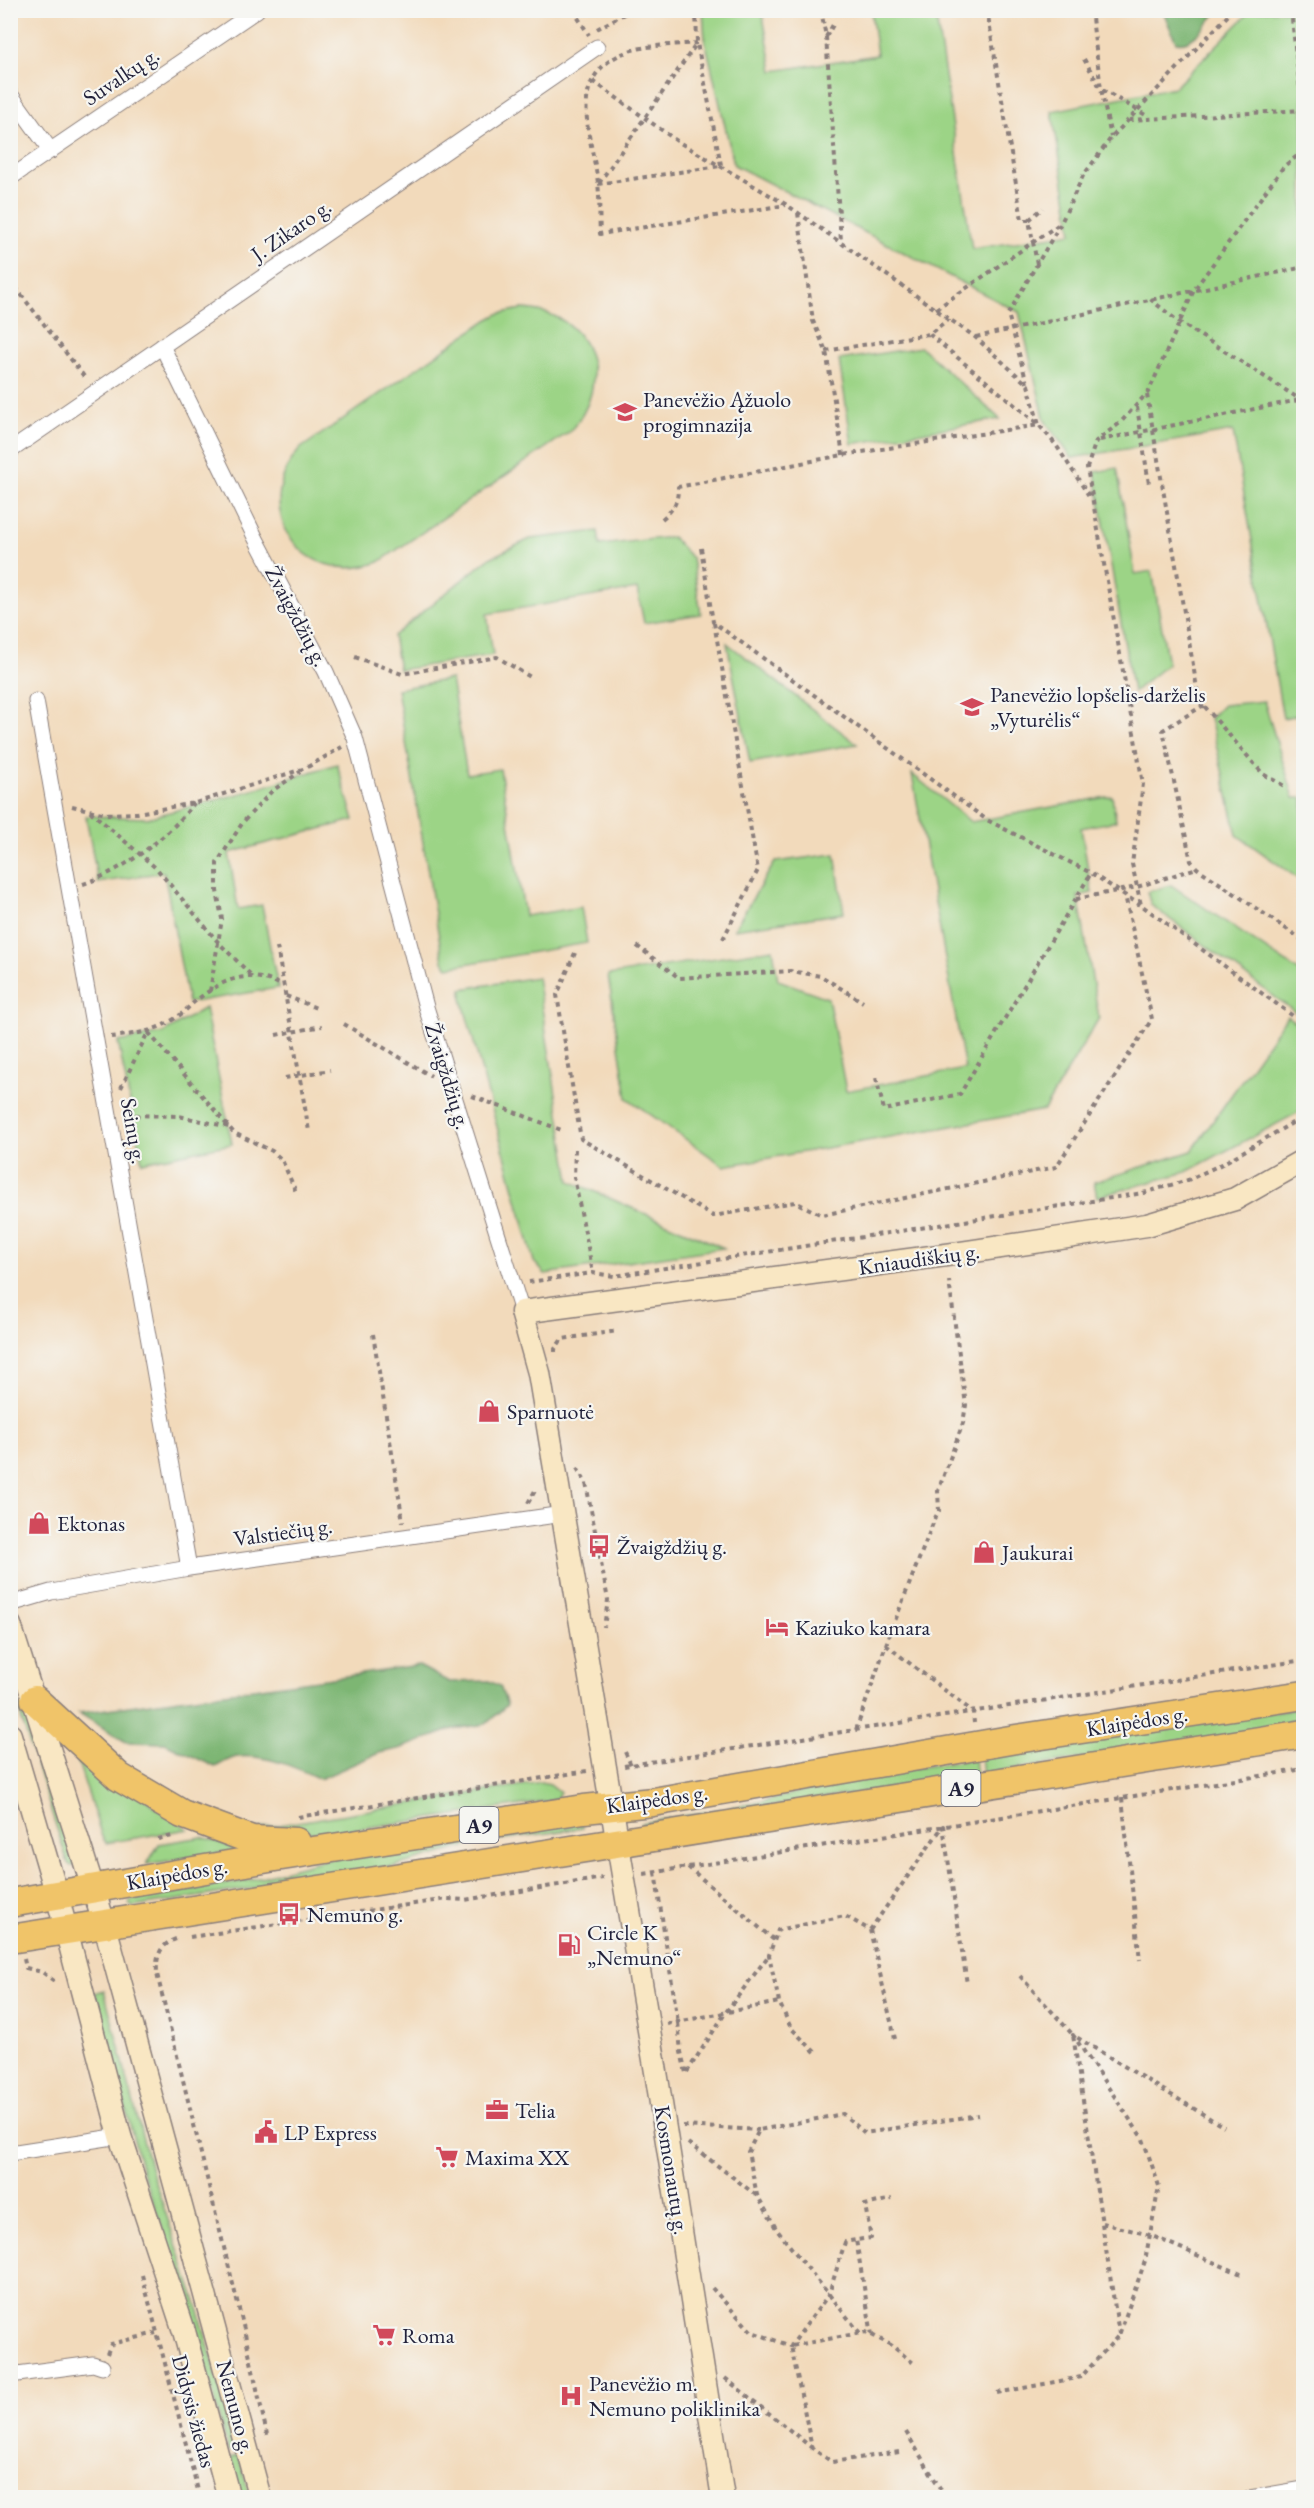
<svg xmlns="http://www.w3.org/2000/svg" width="1314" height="2508" viewBox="0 0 1314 2508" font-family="'EB Garamond',serif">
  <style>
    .green { fill: #9cd486; stroke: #5f7b60; stroke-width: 1.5 }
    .forest { fill: #7db673; stroke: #506c57; stroke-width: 1.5 }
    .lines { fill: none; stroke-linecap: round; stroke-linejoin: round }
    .street-casing { stroke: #8a7e7b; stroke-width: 17 }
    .secondary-casing { stroke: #8a7e7b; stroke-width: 25 }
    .highway-casing { stroke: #8a7e7b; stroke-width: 31 }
    .path { stroke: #8a7e7b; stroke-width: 4; stroke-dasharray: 4.5 4.5; stroke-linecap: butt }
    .street { stroke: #fff; stroke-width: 15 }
    .secondary { stroke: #f9e7c3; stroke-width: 22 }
    .highway { stroke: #f0c469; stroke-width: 28 }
    .labels { text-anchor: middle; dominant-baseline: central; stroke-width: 4.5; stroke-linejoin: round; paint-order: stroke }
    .shield { fill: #f6f6f2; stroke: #626272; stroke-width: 1.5 }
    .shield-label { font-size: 21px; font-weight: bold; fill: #22223b }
    .street-label { font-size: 22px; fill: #22223b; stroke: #f6f6f2 }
    .poi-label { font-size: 22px; fill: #22223b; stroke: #f6f6f2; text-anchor: start }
  </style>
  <rect width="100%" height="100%" fill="#f6f6f2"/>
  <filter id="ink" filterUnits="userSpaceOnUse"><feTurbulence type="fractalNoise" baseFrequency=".0167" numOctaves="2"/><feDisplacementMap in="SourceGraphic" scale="12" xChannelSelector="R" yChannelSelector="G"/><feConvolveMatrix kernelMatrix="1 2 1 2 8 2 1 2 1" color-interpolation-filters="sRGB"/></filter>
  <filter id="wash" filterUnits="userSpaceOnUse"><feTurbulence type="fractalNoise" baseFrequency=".008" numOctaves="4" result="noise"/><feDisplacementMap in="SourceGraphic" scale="24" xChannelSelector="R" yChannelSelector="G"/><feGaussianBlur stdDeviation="1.35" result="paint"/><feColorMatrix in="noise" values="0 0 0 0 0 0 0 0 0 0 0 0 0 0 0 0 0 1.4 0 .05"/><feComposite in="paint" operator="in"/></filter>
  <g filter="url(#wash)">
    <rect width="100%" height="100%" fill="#f2dabb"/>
    <path class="green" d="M703,11h59l11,60 104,-16 -6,-44h64l37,238 100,-16 -20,-122 123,-24 76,-76h52v703l-20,4 -50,-287 -161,27 -27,-37 -26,-109 -285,-147 -29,-125z
      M521,309c70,1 95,75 48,123l-190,130c-76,28 -133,-53 -78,-114l186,-128 11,-6z
      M921,347l79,72 -148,25 -13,-84z
      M1117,468l18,106 17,-3 16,93 -35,28 -38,-220z
      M598,531l2,14 72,-8 20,21 9,56 -57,9 -7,-34 -150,25 6,41 -94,15 -6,-34 95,-77 42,-20z
      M727,643l130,101 -107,19z
      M451,679l16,95 33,-5 25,147 56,-9 6,36 -139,24 -5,-6 -46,-272z
      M1264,701l30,97h9v84l-66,-47 -27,-117 13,-13z
      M337,764l17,56 -125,33 9,56 24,-4 16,83 -90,15 -24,-131 -66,11 -12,-67 61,2 99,-26z
      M912,774l59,48 141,-26 4,25 -35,7 11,65 -14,3 21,122 -55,92 -320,56 -97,-68 -19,-123 165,-26 5,31 50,18 18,93 119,-22z
      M835,854l9,59 -110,16 41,-67z
      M1171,885l132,89v44l-152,-113 -4,-13z
      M537,977l33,204 154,67 -179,26 -11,-12 -72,-263v-10z
      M205,1008l27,136 -90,18 -24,-120 45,-9z
      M1287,1016l16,12v82l-117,62 -89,25 -3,-15 98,-31z
      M10,1657l66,208 -5,1 -3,-3 -57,-177z
      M1303,1707v17l-320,50 -2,-17z
      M74,1750l114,79 -82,14 -4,-6z
      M974,1759l2,16 -334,51v-3l125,-22 76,-22z
      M541,1782l9,2 10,8 -4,8 -213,31 -39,2 -49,-4z
      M581,1820l1,8 -104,15 -83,23 -262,41 -4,-2 1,-4 5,-2 115,-19 77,-21z
      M202,1837l42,13 -97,14 12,-20z
      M104,1990l47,180 47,138 39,140 -9,3 -37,-141 -49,-139 -47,-178z
      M239,2455l11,42h-10l-10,-39z"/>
    <path class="forest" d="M1163,11v-1l55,1c-11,12 -24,35 -42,31z
      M419,1666l30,16 40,-1 11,5 7,19 -21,19 -33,5 -54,20 -20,4 -59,26c-25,-12 -55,-25 -83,-22 -7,1 -16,7 -22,10l-50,-24 -39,-1 -47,-29z"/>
  </g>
  <g filter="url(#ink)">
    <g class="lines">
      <g class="street-casing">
        <path id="street" d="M10,94l41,57
          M10,178l247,-168
          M162,346l94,193 70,133 29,66 71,269 96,305
          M10,451l587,-404
          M36,701l153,867
          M10,1604l41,-12 138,-24 374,-54
          M10,2153l110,-17
          M10,2375l83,-11 9,3
          M1251,2498l53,-9"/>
      </g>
      <g class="secondary-casing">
        <path id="secondary" d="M10,1625l95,301 155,572
          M10,1735l47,160 63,241 64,195 45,167
          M723,2498l-66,-420 -118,-705 -17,-61 439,-59 186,-28 88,-26 69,-39"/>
      </g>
      <g class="highway-casing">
        <path id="highway" d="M35,1700l84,77 63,37 70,26 44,2
          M10,1903l265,-46 309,-48 69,-7 363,-63 288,-44
          M10,1939l1294,-205"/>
      </g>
      <path class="path" d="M573,10l16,25
        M696,10l1,33 24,122
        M821,10l5,27 15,204
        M987,10l35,210h7
        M1091,10l10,79 48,28
        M1291,10l11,100
        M597,29l34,-19
        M826,37l8,-14
        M697,43c-20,2 -50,2 -68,8 -66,24 -37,84 -31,132 2,17 1,34 2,51l186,-29
        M1084,59l17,30 10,48
        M593,81l84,60 110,64 188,132 53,48 11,40
        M1129,120l175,-10
        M1304,151l-20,15 -90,124 -45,101 -29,32 -24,18 -9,27 56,316 -11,80 9,41 163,119
        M599,183l98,-140
        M598,184l122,-18
        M798,213l15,108 13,30 17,104
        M1037,264l-8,-44 14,-12
        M10,280l76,99
        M1150,299l29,23 122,78
        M936,309l122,-84
        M929,334l110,91 17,20 33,51
        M976,337l328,-70
        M826,351l103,-17 20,-15
        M1027,383l-19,-69 53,-91 22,-47 28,-38 122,-128
        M1147,395l52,305
        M1137,407l12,77
        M1100,440l204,-41
        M662,519c12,-10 16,-17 16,-32l165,-32 196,-30
        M701,548l12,74 274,198 104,53 49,32
        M714,623l44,247 -35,69
        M355,657l47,17 95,-17 35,21
        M1181,697l18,3 64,74 23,13
        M1204,705l-41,25 28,131 6,7 107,73
        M72,806l34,8 31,-1 58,-10 111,-35 36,-21
        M90,811l67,58 61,73 34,34
        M83,884c40,-13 86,-47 111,-81
        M1076,899l61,-12 60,-19
        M637,946l42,32 111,-7 31,5 42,26
        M277,947l32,184
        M575,953l-18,42 24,144 132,77 82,-14 27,13 234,-48 96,-148 -27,-124
        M210,991l12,-72 -5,-28v-28l26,-41 29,-31 28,-19
        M286,996l33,13
        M344,1024l87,52
        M276,1035l46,-9
        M111,1037c26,-3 44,-5 66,-20 8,-5 14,-13 21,-18 30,-23 51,-29 86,-13
        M285,1078l45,-8
        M876,1078l8,32 76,-16 131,-221
        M121,1088l27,-56 86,101 38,18 10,9 14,32
        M472,1096l92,35
        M126,1115l53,1 50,11
        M575,1149l-1,28 19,96
        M529,1282l64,-9 21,3 529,-83 45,-13 34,-16 82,-48
        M373,1334l30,188
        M555,1352v-3l7,-10 56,-8
        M577,1468l9,15 22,117 -4,27
        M528,1503l8,-14
        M886,1645l87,67 1,11
        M856,1730l32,-91 47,-121 4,-7 -1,-20 25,-68 3,-18 -17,-124
        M625,1752l6,13
        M624,1766l680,-106
        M1302,1769l2,13
        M1122,1798l18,162
        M298,1817l289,-46
        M10,1829l3,11 -3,18
        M158,1839l14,-3
        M688,1867l86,73
        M655,1872l23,150 3,30 5,21
        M644,1874l660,-105
        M870,1930l73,-104 24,158
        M190,1937l258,-38 16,1 139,-22
        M176,1939c-17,6 -20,18 -19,35l86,351 25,114
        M24,1959l2,9 16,4 15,11
        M1020,1976l53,59 46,299
        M667,2024l112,-22
        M815,2052l-24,-24 -12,-26 -10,-47 9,-25 67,-14 25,14 25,109
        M687,2072l39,-60 43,-57
        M683,2126l76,4
        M688,2143l68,52
        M1102,2223l48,12 91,39
        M142,2275l58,223
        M712,2288l40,44 39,14 38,-52 16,-52 11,-2
        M860,2333l-83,-103 -20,-35 -9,-43 11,-22 84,-16 22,19 113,-18
        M872,2335l-16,-95 15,-2 -6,-33 27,-6
        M107,2354l4,-10 45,-11
        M725,2378l87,70
        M997,2393l84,-16 38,-42 26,-74 14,-75 -16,-47 -70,-104 151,92
        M906,2432l40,66
        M899,2452l-67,10 -20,-14 -21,-102 75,-14 25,13 25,20"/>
      <use href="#street" class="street"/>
      <use href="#secondary" class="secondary"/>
      <use href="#highway" class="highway"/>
    </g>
  </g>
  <defs>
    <g id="school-bare" transform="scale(1.8)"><path d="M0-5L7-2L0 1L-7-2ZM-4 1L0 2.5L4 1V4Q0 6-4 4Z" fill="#d1495b" stroke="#f6f6f2" stroke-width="2.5" paint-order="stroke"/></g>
    <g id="shop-bare" transform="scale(1.8)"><path d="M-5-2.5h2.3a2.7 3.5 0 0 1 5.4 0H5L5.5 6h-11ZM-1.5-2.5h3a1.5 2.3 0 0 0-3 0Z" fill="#d1495b" stroke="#f6f6f2" stroke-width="2.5" paint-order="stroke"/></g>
    <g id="bus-bare" transform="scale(1.8)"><path d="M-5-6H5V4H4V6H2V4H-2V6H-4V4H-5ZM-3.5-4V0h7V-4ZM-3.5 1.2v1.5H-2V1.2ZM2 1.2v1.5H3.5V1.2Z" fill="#d1495b" stroke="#f6f6f2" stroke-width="2.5" paint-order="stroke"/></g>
    <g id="hotel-bare" transform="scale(1.8)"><path d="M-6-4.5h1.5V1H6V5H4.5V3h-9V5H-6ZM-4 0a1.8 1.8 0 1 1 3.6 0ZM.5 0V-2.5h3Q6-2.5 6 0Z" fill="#d1495b" stroke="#f6f6f2" stroke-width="2.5" paint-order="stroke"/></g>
    <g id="fuel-bare" transform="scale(1.8)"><path d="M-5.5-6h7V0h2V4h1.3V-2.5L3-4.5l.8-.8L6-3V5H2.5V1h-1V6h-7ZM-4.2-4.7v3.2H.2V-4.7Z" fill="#d1495b" stroke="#f6f6f2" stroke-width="2.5" paint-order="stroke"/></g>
    <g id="office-bare" transform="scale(1.8)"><path d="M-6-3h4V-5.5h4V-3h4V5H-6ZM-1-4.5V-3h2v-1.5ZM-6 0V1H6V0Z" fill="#d1495b" stroke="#f6f6f2" stroke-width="2.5" paint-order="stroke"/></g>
    <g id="civic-bare" transform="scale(1.8)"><path d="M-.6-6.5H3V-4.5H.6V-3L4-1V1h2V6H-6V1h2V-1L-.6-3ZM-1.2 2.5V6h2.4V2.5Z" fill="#d1495b" stroke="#f6f6f2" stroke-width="2.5" paint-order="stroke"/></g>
    <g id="supermarket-bare" transform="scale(1.8)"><path d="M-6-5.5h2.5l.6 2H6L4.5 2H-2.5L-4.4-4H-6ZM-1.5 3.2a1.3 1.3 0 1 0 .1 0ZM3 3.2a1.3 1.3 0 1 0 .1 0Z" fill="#d1495b" stroke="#f6f6f2" stroke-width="2.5" paint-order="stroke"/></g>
    <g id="hospital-bare" transform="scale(1.8)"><path d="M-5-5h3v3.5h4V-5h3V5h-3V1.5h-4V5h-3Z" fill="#d1495b" stroke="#f6f6f2" stroke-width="2.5" paint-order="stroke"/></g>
  </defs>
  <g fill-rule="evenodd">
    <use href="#school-bare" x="625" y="412"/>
    <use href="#school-bare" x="972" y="707"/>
    <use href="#shop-bare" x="489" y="1411"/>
    <use href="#shop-bare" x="39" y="1523"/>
    <use href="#bus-bare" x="599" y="1546"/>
    <use href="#shop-bare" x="984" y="1552"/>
    <use href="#hotel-bare" x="777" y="1627"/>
    <use href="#bus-bare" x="289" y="1914"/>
    <use href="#fuel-bare" x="569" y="1945"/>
    <use href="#office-bare" x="497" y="2110"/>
    <use href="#civic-bare" x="266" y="2132"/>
    <use href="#supermarket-bare" x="447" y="2157"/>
    <use href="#supermarket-bare" x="384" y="2335"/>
    <use href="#hospital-bare" x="571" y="2396"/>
  </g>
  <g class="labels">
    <g class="shield">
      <rect x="941.5" y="1770" width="39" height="36" rx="4.5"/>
      <rect x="459.5" y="1807" width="39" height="36" rx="4.5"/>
    </g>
    <g class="shield-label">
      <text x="961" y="1788">A9</text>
      <text x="479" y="1825">A9</text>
    </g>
    <g class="street-label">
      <text transform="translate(121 76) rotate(-34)">Suvalkų g.</text>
      <text transform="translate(291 230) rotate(-35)">J. Zikaro g.</text>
      <text transform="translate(297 616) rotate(62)">Žvaigždžių g.</text>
      <text transform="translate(448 1076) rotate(73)">Žvaigždžių g.</text>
      <text transform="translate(134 1131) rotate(80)">Seinų g.</text>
      <text transform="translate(919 1259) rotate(-8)">Kniaudiškių g.</text>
      <text transform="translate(283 1532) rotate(-8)">Valstiečių g.</text>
      <text transform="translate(1137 1721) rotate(-9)">Klaipėdos g.</text>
      <text transform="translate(657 1799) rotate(-8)">Klaipėdos g.</text>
      <text transform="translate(177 1874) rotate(-10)">Klaipėdos g.</text>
      <text transform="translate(672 2170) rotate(81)">Kosmonautų g.</text>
      <text transform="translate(236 2407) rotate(75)">Nemuno g.</text>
      <text transform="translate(194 2411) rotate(75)">Didysis žiedas</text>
    </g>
    <g class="poi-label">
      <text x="643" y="399">Panevėžio Ąžuolo<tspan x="643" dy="25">progimnazija</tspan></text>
      <text x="990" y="694">Panevėžio lopšelis-darželis<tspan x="990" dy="25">„Vyturėlis“</tspan></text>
      <text x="507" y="1411">Sparnuotė</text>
      <text x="57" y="1523">Ektonas</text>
      <text x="617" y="1546">Žvaigždžių g.</text>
      <text x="1002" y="1552">Jaukurai</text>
      <text x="795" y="1627">Kaziuko kamara</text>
      <text x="307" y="1914">Nemuno g.</text>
      <text x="587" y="1932">Circle K<tspan x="587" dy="25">„Nemuno“</tspan></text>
      <text x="515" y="2110">Telia</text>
      <text x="284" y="2132">LP Express</text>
      <text x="465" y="2157">Maxima XX</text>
      <text x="402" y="2335">Roma</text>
      <text x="589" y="2383">Panevėžio m.<tspan x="589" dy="25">Nemuno poliklinika</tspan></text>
    </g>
  </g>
  <rect width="1314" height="2508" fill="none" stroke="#f6f6f2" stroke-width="36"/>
</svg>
